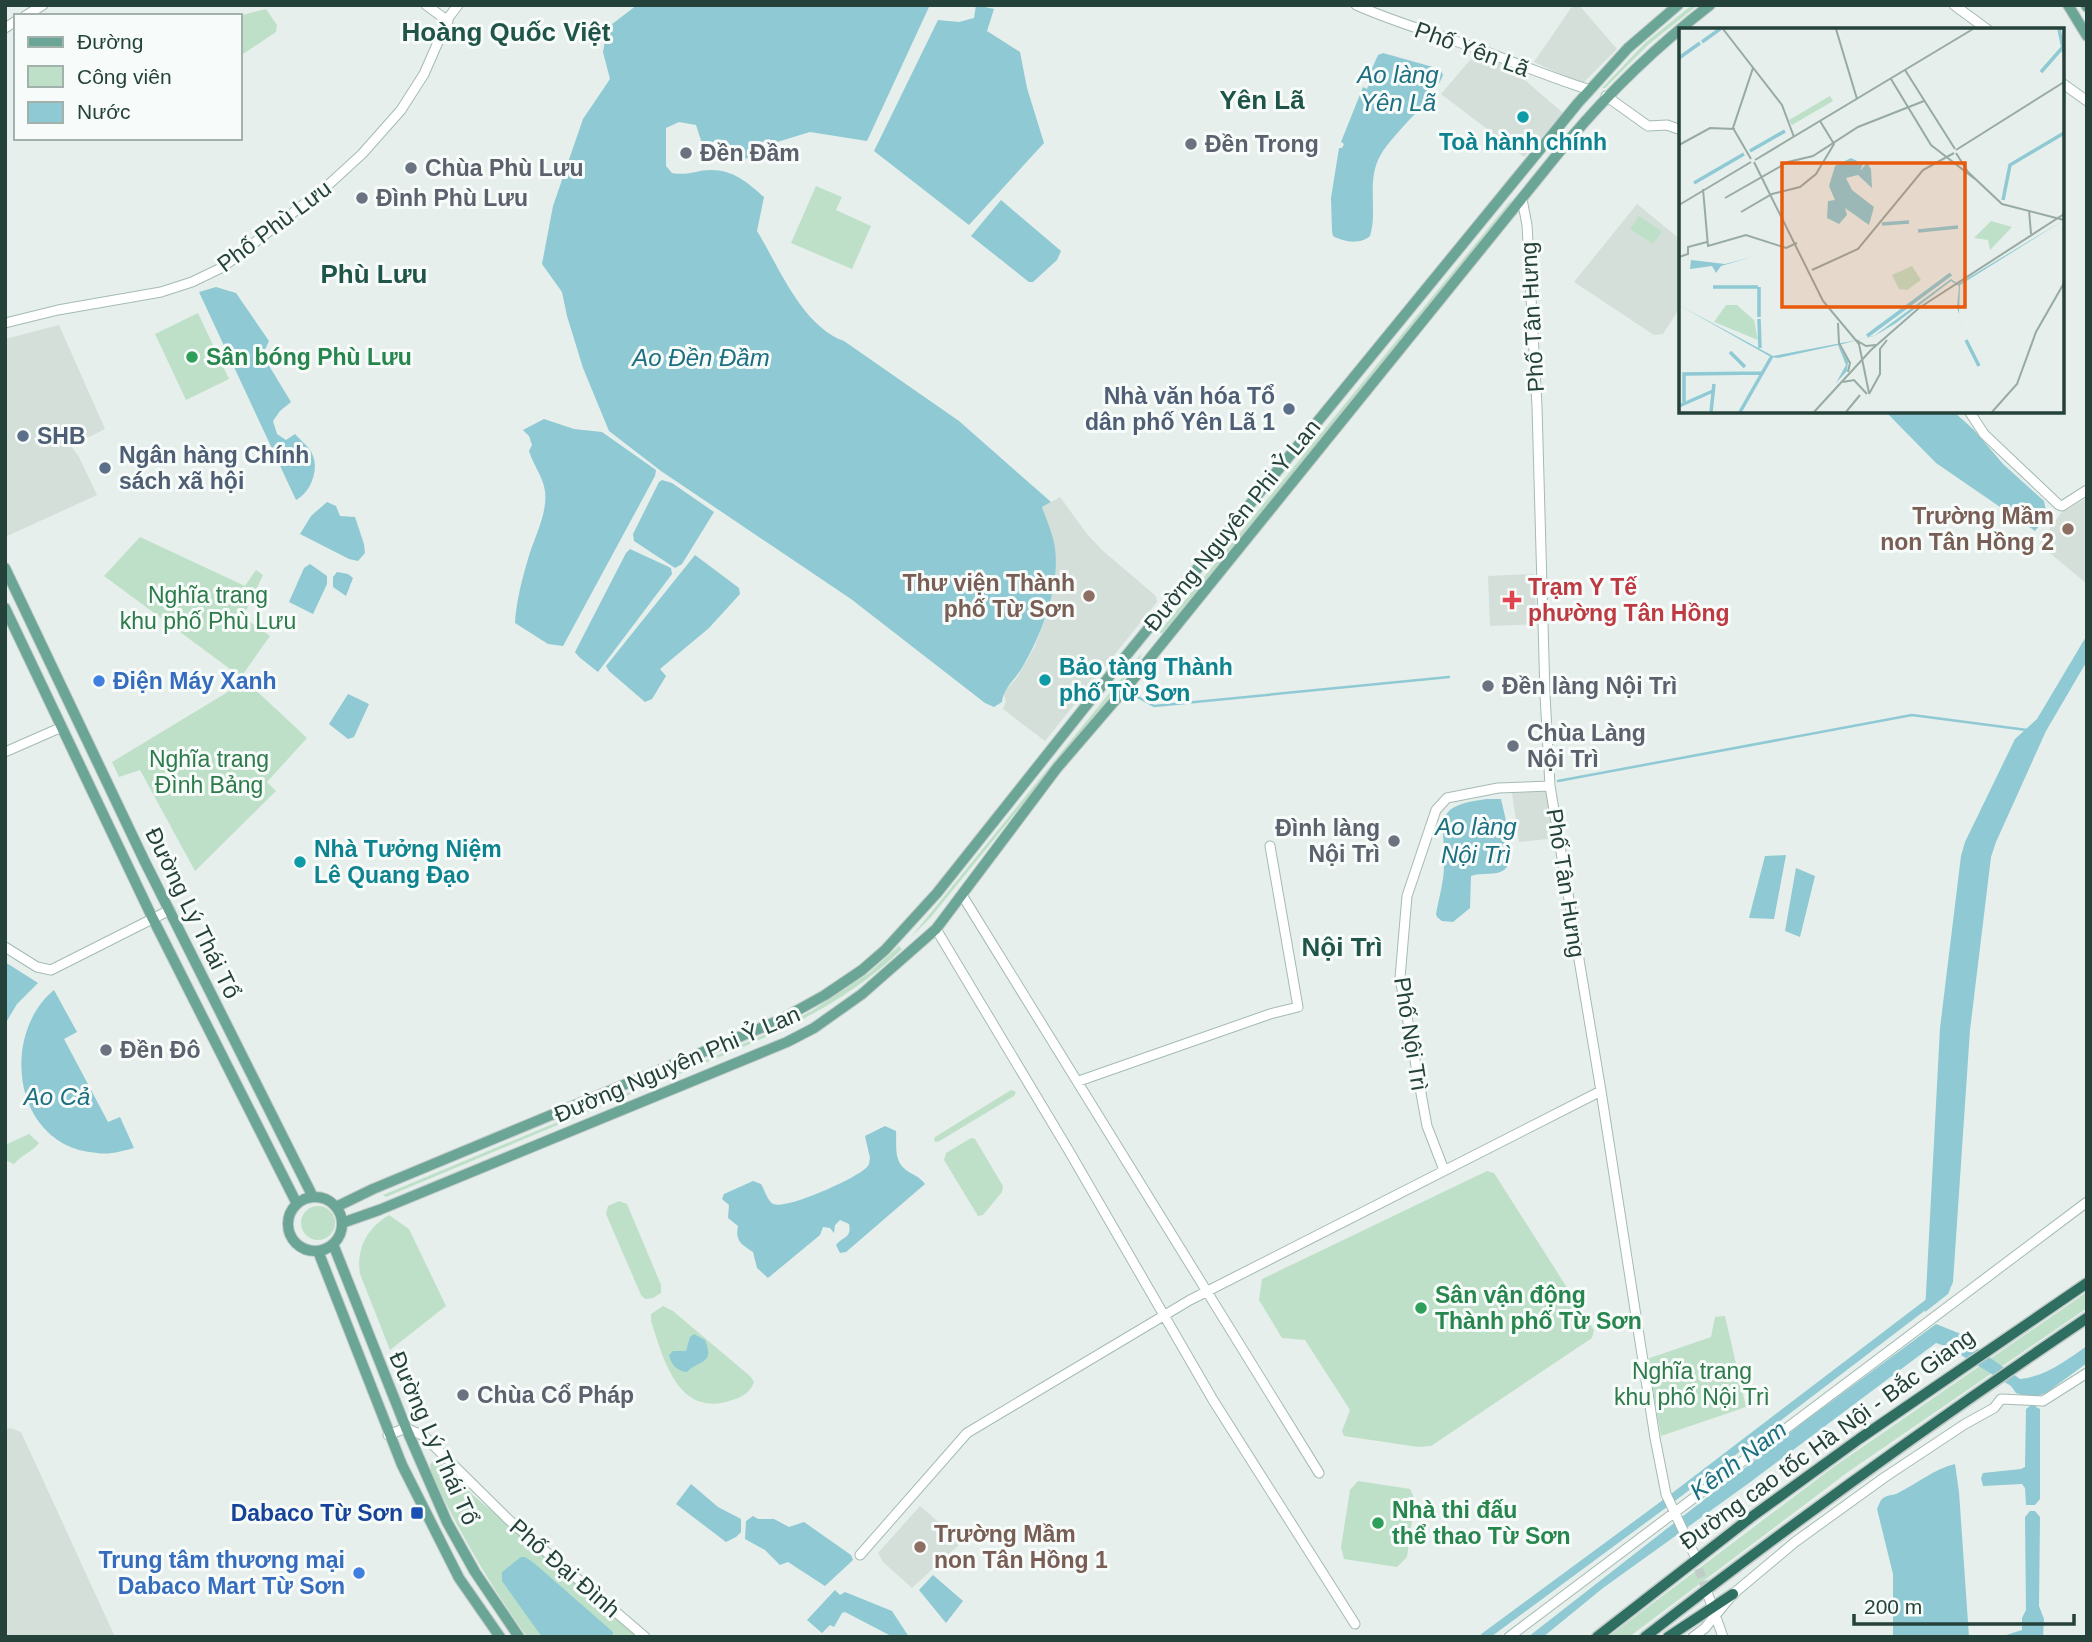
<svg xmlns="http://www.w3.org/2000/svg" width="2092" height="1642" viewBox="0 0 2092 1642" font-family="Helvetica,sans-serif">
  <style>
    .built { fill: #d4dfda }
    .green { fill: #bfe0c8 }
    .water { fill: #8ec9d4 }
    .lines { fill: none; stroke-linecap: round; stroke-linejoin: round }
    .stream { stroke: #8ec9d4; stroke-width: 2.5 }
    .canal { stroke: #8ec9d4; stroke-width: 8 }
    .secondary-tunnel { stroke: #bfccc8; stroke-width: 9; stroke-dasharray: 9 4.5; stroke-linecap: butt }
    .secondary-casing { stroke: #a4bbb3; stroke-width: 11 }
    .primary-casing { stroke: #c2cac8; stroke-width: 12 }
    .highway-casing { stroke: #c2cac8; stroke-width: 13 }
    .secondary { stroke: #fff; stroke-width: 9 }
    .primary { stroke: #6aa596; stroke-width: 10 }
    .highway { stroke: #2f6f62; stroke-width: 10 }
    .culture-dot { fill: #0f9aa8; stroke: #f7fbf9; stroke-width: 2.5 }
    .worship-dot { fill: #6b7280; stroke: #f7fbf9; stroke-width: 2.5 }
    .leisure-dot { fill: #2e9e5b; stroke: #f7fbf9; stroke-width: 2.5 }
    .service-dot { fill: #5c6f8a; stroke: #f7fbf9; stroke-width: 2.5 }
    .education-dot { fill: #8d6e63; stroke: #f7fbf9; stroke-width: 2.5 }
    .health-dot { fill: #e0444e; stroke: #f7fbf9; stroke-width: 2.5 }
    .shop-dot { fill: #3f7fe0; stroke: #f7fbf9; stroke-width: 2.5 }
    .transit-dot { fill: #1a4fb4; stroke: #f7fbf9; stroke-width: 2.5 }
    .labels { text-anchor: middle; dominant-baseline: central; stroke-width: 6; stroke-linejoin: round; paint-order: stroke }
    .street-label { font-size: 23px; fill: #24423a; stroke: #f7fbf9 }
    .culture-label { font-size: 23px; font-weight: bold; fill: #0d838f; stroke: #f7fbf9; text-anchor: start }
    .worship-label { font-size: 23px; font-weight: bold; fill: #5b616d; stroke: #f7fbf9; text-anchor: start }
    .leisure-label { font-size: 23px; font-weight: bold; fill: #27864d; stroke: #f7fbf9; text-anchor: start }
    .service-label { font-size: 23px; font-weight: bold; fill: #4e5e75; stroke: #f7fbf9; text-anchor: start }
    .education-label { font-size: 23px; font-weight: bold; fill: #785e54; stroke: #f7fbf9; text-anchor: end }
    .health-label { font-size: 23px; font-weight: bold; fill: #be3a42; stroke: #f7fbf9; text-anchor: start }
    .park-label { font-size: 23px; fill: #2d7a4b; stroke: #f7fbf9 }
    .shop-label { font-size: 23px; font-weight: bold; fill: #366cbe; stroke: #f7fbf9; text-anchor: start }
    .transit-label { font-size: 23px; font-weight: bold; fill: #164399; stroke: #f7fbf9; text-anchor: end }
    .water-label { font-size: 24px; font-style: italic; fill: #1c6f80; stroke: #f7fbf9 }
    .quarter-label { font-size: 26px; font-weight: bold; fill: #1f5548; stroke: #f7fbf9 }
    .inset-river { fill: none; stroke: #8ec9d4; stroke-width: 3.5 }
    .inset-road { fill: none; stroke: #98aaa4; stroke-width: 2 }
    .view { fill: #e8590c; fill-opacity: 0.15; stroke: #e8590c; stroke-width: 3.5 }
    .inset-edge { fill: none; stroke: #24423a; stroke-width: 3.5 }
  </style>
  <rect width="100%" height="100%" fill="#e6efeb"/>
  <path class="built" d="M1573,5h6l38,44 -35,35 -48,-22z
    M1477,52l34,16 52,45 -39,44 -83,-63z
    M1637,204l44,36v66l-18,28 -9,1 -80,-53z
    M59,325l46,104 -34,17 8,11 18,38 -92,42v-198z
    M1060,497l27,37 15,16 54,46 1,6 -112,139 -42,-32 3,-8 -3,-8 13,-14 18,-31 11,-29 10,-51 -4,-36 -9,-25z
    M2085,499l2,1v84l-48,-40 22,-31z
    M1534,574l3,50 -47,2 -2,-50z
    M1548,791l9,47 -38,4 -7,-49z
    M10,1428l11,4 94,205h-110v-207z
    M920,1506l42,36 -50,46 -29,-26 -5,-9z"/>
  <path class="green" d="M1692,5h6l-49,39 -44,44h-3l43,-45z
    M266,9l11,16 -1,7 -36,24 -2,-40z
    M816,186l26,11 -6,13 35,16 -19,43 -61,-26z
    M1512,199l-3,7 -346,427h-3v-2z
    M1639,216l23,15 -9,13 -23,-15z
    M198,313l31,66 -43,21 -31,-66z
    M140,537l105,49 11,-16 7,5 -20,42 27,19 -29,41 -137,-101z
    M1142,653l-4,9 -207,255 -20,20z
    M246,681l61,57 -40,44 9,9 -81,80 -55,-101 -21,7 -7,-15z
    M899,946l3,3c-63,62 -145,92 -225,126l-3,-1 108,-47 31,-17 57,-38z
    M634,1090v3l-248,104 -3,-2z
    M1011,1090l5,2 -2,4 -76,46 -4,-1 1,-4z
    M29,1134l10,9c-7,9 -16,11 -25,21l-9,-4v-15z
    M971,1138l4,1 28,47 -1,6 -19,23 -5,1 -34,-56 2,-7z
    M1487,1171l7,2 100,157 -2,8 -161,108 -13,1 -74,-11 -2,-5 8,-21 -45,-70 -23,-2 -23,-38 3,-21z
    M619,1201l8,3 34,81v8l-8,5 -8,1 -4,-4 -35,-81 2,-8z
    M301 1223a17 17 0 1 1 34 0a17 17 0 1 1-34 0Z
    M389,1215l20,14 37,77 -56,44 -30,-76c-4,-25 7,-46 29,-59z
    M2087,1292v16l-239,164 -219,165h-21l224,-169z
    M663,1306l10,5 78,66 3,5c-4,12 -14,16 -25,19 -52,16 -66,-44 -78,-80v-7z
    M1725,1316l21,91 -85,29 -14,-77 64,-22 4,-20z
    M435,1460l5,2 34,34 149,125 15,16h-111c-38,-53 -68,-106 -96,-164l-1,-9z
    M1358,1481l52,8 5,11 -8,57 -10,10 -53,-8 -3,-12 9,-57z"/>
  <path class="water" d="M637,5h288l4,2 -62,134 -57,-9 -46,14 -24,17 -33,-4 -11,-34 -17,-3 -13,6v38l6,7c19,3 23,-3 39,-3 23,0 37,13 53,27l-7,34c22,36 45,95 87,110l115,80 92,81 -9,5c5,14 11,27 13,41 5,39 -13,85 -32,118 -7,13 -20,22 -21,36l-8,5 -9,-4 -134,-104 -190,-128 -52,-40 -26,-63 -16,-52 -5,-24 -20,-28 11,-58 30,-87 27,-40 -7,-27 4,-24z
    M976,5l18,4 -7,22 33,21 7,36 17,55 -75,82 -95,-74 64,-131 21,2 15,-4z
    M1383,53l57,16 3,6c-9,25 -48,55 -63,81 -14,26 -2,54 -10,80 -10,9 -26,6 -37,0l-1,-5 -1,-33 8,-50h3l2,-4 -3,-2 22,-55 4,2 2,-5 -3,-2 12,-27z
    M1001,200l60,51 -4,9 -24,22h-4l-58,-46z
    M216,287l20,6 33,48 -5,11 1,7 26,43 -11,9 -7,10 4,13 9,6 9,-6c5,6 16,14 18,22 6,15 -3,37 -17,44l-97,-208z
    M1885,411h68l21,19 29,34 41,37 3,15 -12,15 -99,-68z
    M544,419l30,10 28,3 54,38 -1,6 -92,170 -15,-2 -33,-21c1,-20 7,-44 13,-64 6,-21 20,-46 17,-68 -2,-15 -12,-26 -16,-40l3,-6 -3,-9 -6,-6z
    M662,480l10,3 42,29 -32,52 -7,4 -41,-27 -1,-7 26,-52z
    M327,502l9,4 4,10 15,1 9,27 1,9 -7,8 -9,-2 -49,-25 11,-18z
    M630,549l41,19 1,6 -74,98 -19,-15 -4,-5 51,-99z
    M695,555l44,33 1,6 -31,34 -49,41 6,7 -14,23 -7,3 -36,-31 -3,-5z
    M310,564l17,12v8l-14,30 -24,-12 15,-34z
    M337,572l11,2 5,4 -7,18 -13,-9v-10z
    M2087,635v26l-41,70 -50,111 -5,15 -21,173 -17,252 -5,12 -23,18 15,-284 21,-172 4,-14 50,-103 22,-20z
    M348,694l21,10 -15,33 -6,2 -19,-15z
    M1487,799h14c3,14 17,62 3,71 -8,6 -23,2 -33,6l-1,32 -17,14 -11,-1 -5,-4 -1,-3c3,-17 8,-32 8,-49 1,-45 -13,-59 43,-66z
    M1786,855l-12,64 -25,-1 16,-62z
    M1796,868l19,8 -15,61 -15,-6z
    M5,962l33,21 -21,21 -12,20z
    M54,990l23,42 -13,7 44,83 12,-5 14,31c-12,3 -24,7 -37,5 -85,-6 -97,-119 -43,-163z
    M885,1126l11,5c1,14 -3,29 10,39 7,5 13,6 19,14l-79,68 -6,1 -4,-8c7,-9 16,-7 13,-21l-9,-4 -5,5 -1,8 -4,-5 -7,-1 -3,8 -52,43 -11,-10 -4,-16c-12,-8 -18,-11 -15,-26l-10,-8 1,-13 -7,-6 2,-5 29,-13 8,3c4,6 6,16 12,20 13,6 82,-25 93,-36 4,-4 3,-5 4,-10l-5,-22z
    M1936,1324l30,12 6,9 48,34c27,-3 45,-18 67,-33v17l-41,30 -11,4 1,10 4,2v90l-5,6h-9l-1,-17 -3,-4 -39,2 -2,-8 2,-5 38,-4 4,-2 1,-58 4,-3 -1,-9 -13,-4 -5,-7 -63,-39 -12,-4 -187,140 -146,105 -60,49h-15l277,-216z
    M694,1334l11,6c10,25 -5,19 -18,32 -10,-1 -16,-7 -18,-17l4,-4h13l4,-14z
    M1955,1464l4,28 10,145h-76v-63l-16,-65c2,-4 3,-8 5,-10 5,-5 11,-3 16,-6 20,-10 36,-24 57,-29z
    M691,1484l27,23 23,12v13l-5,5 -10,5 -50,-38z
    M2030,1511h5l5,6 -1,89 5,13 -1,18h-43l22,-7v-12l4,-8 -1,-93z
    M753,1516l5,3h16l15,8 15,-5 47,33 2,5 -28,26 -37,-24 -8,3 -15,-15 -20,-11 1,-18z
    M521,1557h4l9,6 79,69 -1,5h-70l-40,-56v-9z
    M933,1575l30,26 -17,22 -27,-33z
    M835,1590l5,5 5,-3 47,19 17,26h-16l-48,-25 -3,1 -8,14 -4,-2 -8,8 -15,-13z"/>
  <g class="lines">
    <path class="stream" d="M1134,695l20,11 295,-29
      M1558,781l354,-66 115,15"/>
    <path class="canal" d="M1484,1637l183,-135 265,-202"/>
    <path class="secondary-tunnel" d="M1694,1556l13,36"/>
    <g class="secondary-casing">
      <path id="secondary" d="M426,5l22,16
        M1356,5c40,18 81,29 122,44 38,14 74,29 112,41
        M1954,5l34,25
        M25,16l18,-11
        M5,28l11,-7
        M2062,83l25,18
        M1606,96l42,30 19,-1 14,5
        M1522,199l5,26 10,181 8,289 5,91 51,305 54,347 11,56 28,60
        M5,323l53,-13 103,-18 31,-10 31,-15 103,-80 36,-33 39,-44 23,-36 25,-57 9,-12
        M1969,411l15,23 75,71 3,1 25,-16
        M5,752l57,-25
        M962,895l357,578
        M936,929l133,222 144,249 142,224
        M5,947l32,20 14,3 119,-60
        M1079,1081l191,-67 28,-7 -28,-161
        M1444,1170l-17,-44 -27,-148 7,-82 29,-86 11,-12 51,-10 52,-2
        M388,1435l18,-7 18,8 85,84 136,117
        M860,1555l107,-122 223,-133 411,-209
        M1707,1592l16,45
        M1509,1637l578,-435
        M1693,1637l12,-9 28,-34 62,-52 90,-65 80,-53 29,-16 7,-9 42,2 44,-28"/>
    </g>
    <g class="primary-casing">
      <path id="primary" d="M2068,5l19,31
        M2086,5l1,2
        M5,568l139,292 169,337
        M5,608l147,309 145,287
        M288 1224a27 27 0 1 1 54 0a27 27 0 1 1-54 0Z
        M336,1207l37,-18 407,-169 45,-25 37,-25 23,-20 52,-57 179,-225 462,-565 50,-55 50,-43
        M342,1223l37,-13 408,-168 27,-14 48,-34 74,-65 121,-161 73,-85 439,-543c43,-51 88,-94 141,-135
        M333,1244l73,184 41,94 28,50 44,65
        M318,1251l84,214 57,113 41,59"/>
    </g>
    <g class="highway-casing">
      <path id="highway" d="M1597,1637l153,-119 109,-79 228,-156
        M1645,1637c144,-112 291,-217 442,-319
        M1668,1637l65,-43"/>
    </g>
    <use href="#secondary" class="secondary"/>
    <use href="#primary" class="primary"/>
    <use href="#highway" class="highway"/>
  </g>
  <g class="culture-dot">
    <circle cx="1523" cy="117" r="7"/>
    <circle cx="1045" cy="680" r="7"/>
    <circle cx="300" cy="862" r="7"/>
  </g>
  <g class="worship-dot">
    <circle cx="1191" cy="144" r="7"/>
    <circle cx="686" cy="153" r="7"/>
    <circle cx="411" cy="168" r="7"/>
    <circle cx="362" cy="198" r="7"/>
    <circle cx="1488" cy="686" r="7"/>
    <circle cx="1513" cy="746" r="7"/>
    <circle cx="1394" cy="841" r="7"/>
    <circle cx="106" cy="1050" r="7"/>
    <circle cx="463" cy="1395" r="7"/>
  </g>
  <g class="leisure-dot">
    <circle cx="192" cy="357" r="7"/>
    <circle cx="1421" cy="1308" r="7"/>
    <circle cx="1378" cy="1523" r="7"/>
  </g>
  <g class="service-dot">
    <circle cx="1289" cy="409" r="7"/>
    <circle cx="23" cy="436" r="7"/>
    <circle cx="105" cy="468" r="7"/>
  </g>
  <g class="education-dot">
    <circle cx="2068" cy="529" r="7"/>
    <circle cx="1089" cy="596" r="7"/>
    <circle cx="920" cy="1547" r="7"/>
  </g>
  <path class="health-dot" d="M1508.5 589.5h7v7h7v7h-7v7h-7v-7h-7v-7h7z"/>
  <g class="shop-dot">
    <circle cx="99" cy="681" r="7"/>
    <circle cx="359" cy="1573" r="7"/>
  </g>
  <rect class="transit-dot" x="410" y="1506" width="14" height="14" rx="3.5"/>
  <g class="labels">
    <g class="street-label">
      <text transform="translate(1472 49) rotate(20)">Phố Yên Lã</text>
      <text transform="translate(274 226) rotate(-37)">Phố Phù Lưu</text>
      <text transform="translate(1532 317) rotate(-93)">Phố Tân Hưng</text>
      <text transform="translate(1232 525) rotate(-51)">Đường Nguyên Phi Ỷ Lan</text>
      <text transform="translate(1566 883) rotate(81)">Phố Tân Hưng</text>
      <text transform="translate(193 913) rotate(64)">Đường Lý Thái Tổ</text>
      <text transform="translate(1411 1034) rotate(81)">Phố Nội Trì</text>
      <text transform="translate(677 1064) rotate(-23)">Đường Nguyên Phi Ỷ Lan</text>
      <text transform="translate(434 1438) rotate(66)">Đường Lý Thái Tổ</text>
      <text transform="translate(1827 1439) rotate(-36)">Đường cao tốc Hà Nội - Bắc Giang</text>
      <text transform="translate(565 1568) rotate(41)">Phố Đại Đình</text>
    </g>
    <g class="culture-label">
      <text x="1523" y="142" text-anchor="middle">Toà hành chính</text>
      <text x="1059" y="667">Bảo tàng Thành<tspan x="1059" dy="26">phố Từ Sơn</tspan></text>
      <text x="314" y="849">Nhà Tưởng Niệm<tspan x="314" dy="26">Lê Quang Đạo</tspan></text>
    </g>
    <g class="worship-label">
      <text x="1205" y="144">Đền Trong</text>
      <text x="700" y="153">Đền Đầm</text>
      <text x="425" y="168">Chùa Phù Lưu</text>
      <text x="376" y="198">Đình Phù Lưu</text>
      <text x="1502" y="686">Đền làng Nội Trì</text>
      <text x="1527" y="733">Chùa Làng<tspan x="1527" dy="26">Nội Trì</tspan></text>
      <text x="1380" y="828" text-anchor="end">Đình làng<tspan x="1380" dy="26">Nội Trì</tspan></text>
      <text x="120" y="1050">Đền Đô</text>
      <text x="477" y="1395">Chùa Cổ Pháp</text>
    </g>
    <g class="leisure-label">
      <text x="206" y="357">Sân bóng Phù Lưu</text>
      <text x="1435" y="1295">Sân vận động<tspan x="1435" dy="26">Thành phố Từ Sơn</tspan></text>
      <text x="1392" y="1510">Nhà thi đấu<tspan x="1392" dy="26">thể thao Từ Sơn</tspan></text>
    </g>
    <g class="service-label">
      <text x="1275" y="396" text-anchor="end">Nhà văn hóa Tổ<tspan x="1275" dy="26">dân phố Yên Lã 1</tspan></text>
      <text x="37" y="436">SHB</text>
      <text x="119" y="455">Ngân hàng Chính<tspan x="119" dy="26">sách xã hội</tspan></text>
    </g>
    <g class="education-label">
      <text x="2054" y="516">Trường Mầm<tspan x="2054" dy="26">non Tân Hồng 2</tspan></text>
      <text x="1075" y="583">Thư viện Thành<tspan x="1075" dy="26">phố Từ Sơn</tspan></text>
      <text x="934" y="1534" text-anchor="start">Trường Mầm<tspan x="934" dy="26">non Tân Hồng 1</tspan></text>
    </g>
    <g class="health-label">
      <text x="1528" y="587">Trạm Y Tế<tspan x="1528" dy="26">phường Tân Hồng</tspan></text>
    </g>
    <g class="park-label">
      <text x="208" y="595">Nghĩa trang<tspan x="208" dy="26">khu phố Phù Lưu</tspan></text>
      <text x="209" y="759">Nghĩa trang<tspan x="209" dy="26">Đình Bảng</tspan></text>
      <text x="1692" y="1371">Nghĩa trang<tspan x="1692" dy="26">khu phố Nội Trì</tspan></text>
    </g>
    <g class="shop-label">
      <text x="113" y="681">Điện Máy Xanh</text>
      <text x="345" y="1560" text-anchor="end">Trung tâm thương mại<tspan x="345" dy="26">Dabaco Mart Từ Sơn</tspan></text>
    </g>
    <g class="transit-label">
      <text x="403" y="1513">Dabaco Từ Sơn</text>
    </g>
    <g class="water-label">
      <text x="1398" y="74">Ao làng<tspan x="1398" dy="28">Yên Lã</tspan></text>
      <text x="701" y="357">Ao Đền Đầm</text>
      <text x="1476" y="826">Ao làng<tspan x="1476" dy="28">Nội Trì</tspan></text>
      <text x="57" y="1096">Ao Cả</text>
      <text transform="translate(1738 1460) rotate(-37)">Kênh Nam</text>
    </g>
    <g class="quarter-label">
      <text x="506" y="32">Hoàng Quốc Việt</text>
      <text x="1262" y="100">Yên Lã</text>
      <text x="374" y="274">Phù Lưu</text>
      <text x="1342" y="947">Nội Trì</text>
    </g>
  </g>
  <g transform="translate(1679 28)">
    <rect width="385" height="385" fill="#e6efeb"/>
    <path d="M151,68l3,5 -41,24 -3,-5zM312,193l21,6 -22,23 -2,-10 -14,-2zM233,238l9,14 -14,10 -8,-1 -7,-14zM47,277h11l17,15 4,20 -44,-18z" fill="#bfe0c8"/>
    <path d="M172,130l12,6 -3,7 7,-8 4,6 1,19 -14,-13 -12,3 6,12 22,17 -5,18 -24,-17 2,7 -8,9 -12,-6 1,-17 7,-1 -6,-14 6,-20zM385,192l-104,65 -1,29 7,26 -9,-33 2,-21 -8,-5 -55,42 -20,12 -37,10 9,16 -1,10 -11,12 10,-18 -8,-20 -60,13 -7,-1 -92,-52 94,51 79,-15 22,-5 77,-57 7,5zM73,229l-31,9 -5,7 -4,-7 -22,3 1,-9 34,4z" fill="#8ec9d4"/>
    <path class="inset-river" d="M380,1l5,24M23,14l18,-13M0,30l21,-15M362,44l22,-25M71,123l35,-20M15,155l50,-29M324,172l7,-35 54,-32M203,196l27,-2M239,203l40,-4M34,259h45M80,259v30M80,291l1,29M188,308l84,-62M287,312l13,26M51,324l15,15M5,375v-29l78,-1M0,378l34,-15M32,384l3,-28M61,384l32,-56"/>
    <path class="inset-road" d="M44,1l59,76 12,32M157,1l21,70M226,42l50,79M212,51l40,66 44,34M0,117l31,-17 25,1M277,122l108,-68M277,125l12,19 34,32 62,16M72,131l-18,-31 20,-60M76,132l218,-131M75,134l69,139 36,43 10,49M24,161l5,57 38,-11 40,13 11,-5M46,170l63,-36 25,-6 45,-29 66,-26M0,177l72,-43M350,182l2,24M62,184l31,-18 28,-7 16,-13 18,-30 -14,-23M0,229l9,-3v-7l19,-5M133,242l46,-21 65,-79 31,-17M159,295l1,20 11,20 -2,9M177,312l10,6 10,-1M164,354l11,-2 13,14M190,366l11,-20v-25l7,-9M135,384l57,-62 48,-42 145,-94M167,384l14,-17M313,384l25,-28 19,-52 28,-49"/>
    <path class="view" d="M103,135h183v144h-183z"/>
    <rect width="385" height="385" class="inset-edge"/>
  </g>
  <rect width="2092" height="1642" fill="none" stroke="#24423a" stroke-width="14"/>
  <rect x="14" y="14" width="228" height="126" fill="#f7fbf9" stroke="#a3b1ad" stroke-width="2"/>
  <rect x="28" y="37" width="35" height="10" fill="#6aa596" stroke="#a3b1ad" stroke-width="2"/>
  <text x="77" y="49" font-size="21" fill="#24423a">Đường</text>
  <rect x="28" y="66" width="35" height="21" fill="#bfe0c8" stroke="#a3b1ad" stroke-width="2"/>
  <text x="77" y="84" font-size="21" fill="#24423a">Công viên</text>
  <rect x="28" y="102" width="35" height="21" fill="#8ec9d4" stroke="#a3b1ad" stroke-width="2"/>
  <text x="77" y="119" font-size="21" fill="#24423a">Nước</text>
  <path d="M1854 1614v10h220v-10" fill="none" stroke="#24423a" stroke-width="3.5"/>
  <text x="1864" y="1614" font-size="21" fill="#24423a" stroke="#f7fbf9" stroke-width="5" paint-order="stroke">200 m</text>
</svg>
